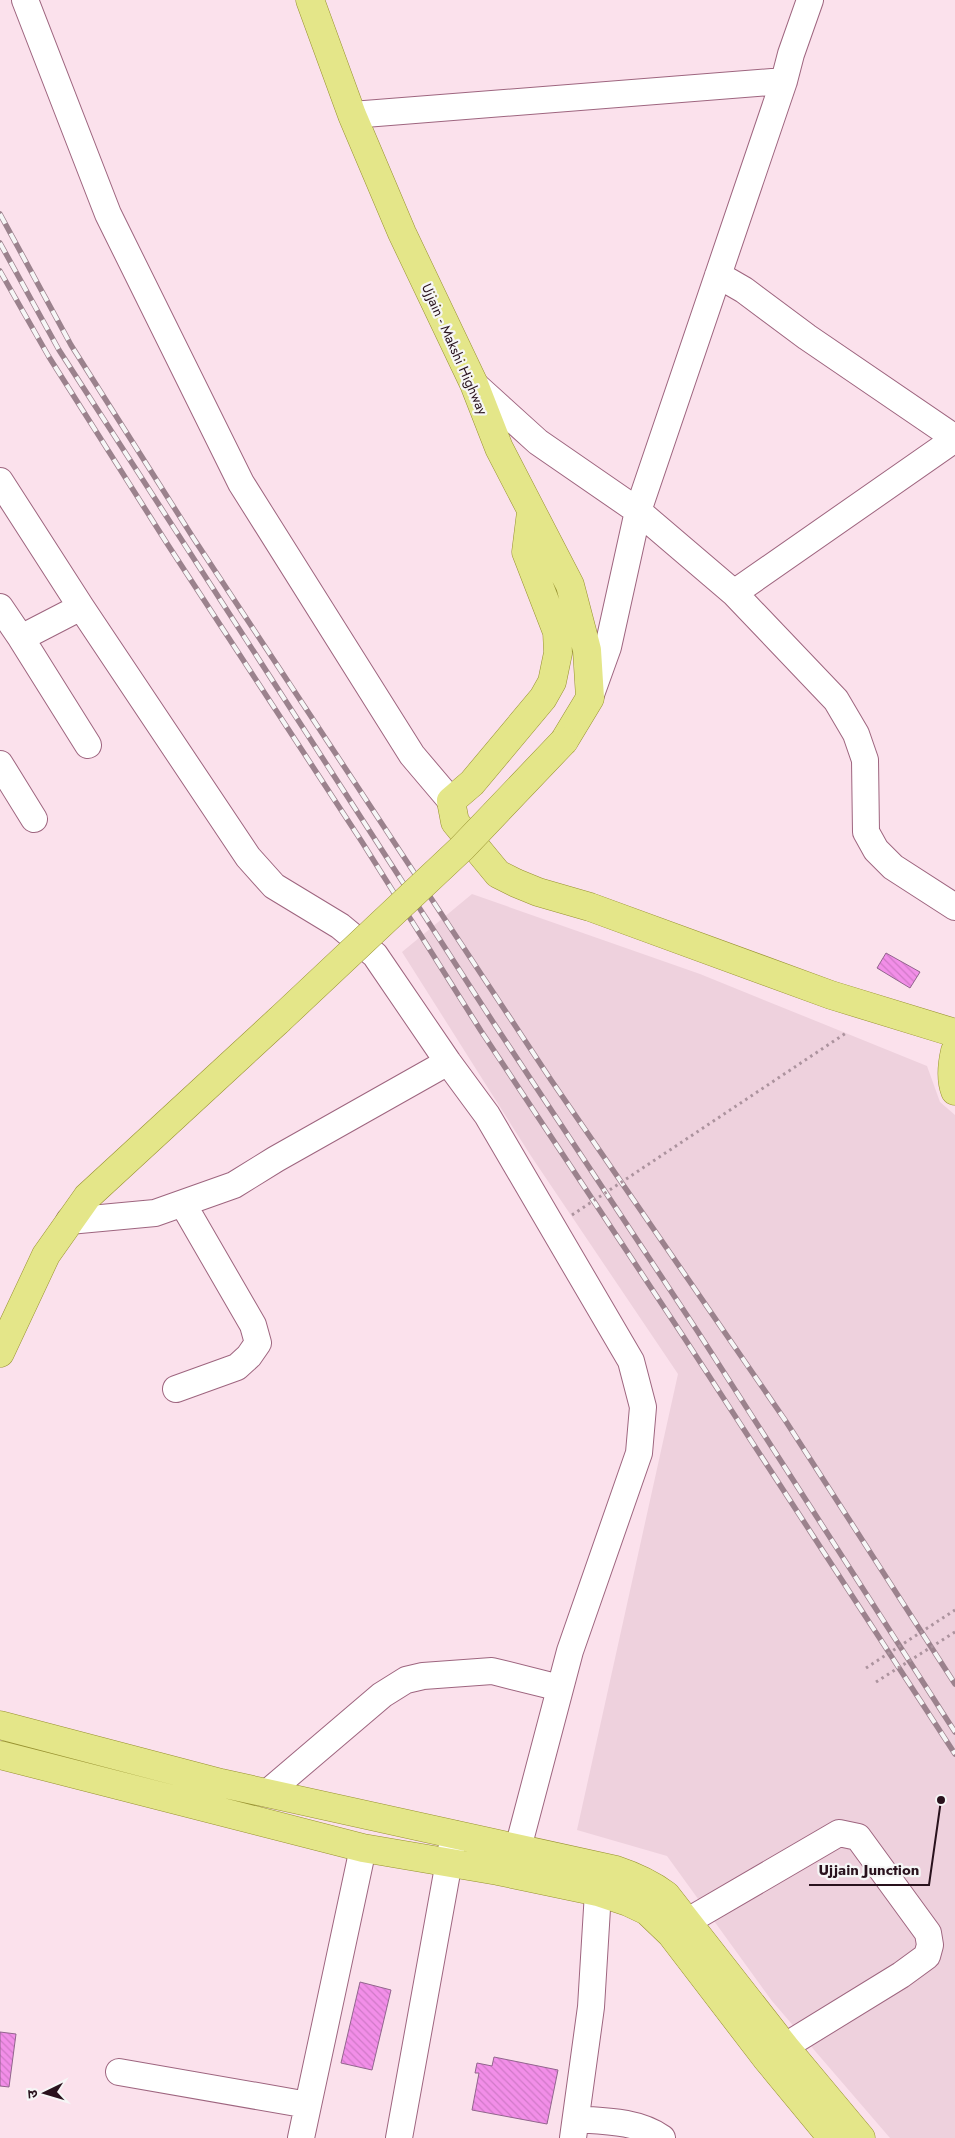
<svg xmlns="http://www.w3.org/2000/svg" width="955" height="2138" viewBox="0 0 955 2138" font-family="Jost,'Noto Sans Devanagari',sans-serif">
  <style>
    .built { fill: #eed1dd }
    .building { fill: url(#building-back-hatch); stroke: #92658d }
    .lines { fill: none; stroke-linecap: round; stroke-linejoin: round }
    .minor-casing { stroke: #9e657f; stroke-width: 28 }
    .major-casing { stroke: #979130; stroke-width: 29 }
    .minor { stroke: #fff; stroke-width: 26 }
    .major { stroke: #e4e689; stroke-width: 28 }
    .rail-casing { stroke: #9b828d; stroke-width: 5.5 }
    .rail { stroke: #f6f6f6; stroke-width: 4; stroke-dasharray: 11; stroke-linecap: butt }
    .major-bridge-casing { stroke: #979130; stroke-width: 29; stroke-linecap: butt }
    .path-bridge { stroke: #ac939e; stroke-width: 3; stroke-dasharray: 2.5 4; stroke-linecap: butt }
    .major-bridge { stroke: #e4e689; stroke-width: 28 }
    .labels { text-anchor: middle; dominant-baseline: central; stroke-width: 4.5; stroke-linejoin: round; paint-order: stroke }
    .street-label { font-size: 14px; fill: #29121d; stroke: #f6f6f6 }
    .leader { fill: none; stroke: #29121d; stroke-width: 2 }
    .callout-dot { fill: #29121d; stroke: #f6f6f6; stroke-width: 2 }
    .callout-label { font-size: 15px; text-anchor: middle; font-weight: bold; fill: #29121d; stroke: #f6f6f6; stroke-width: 4.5; stroke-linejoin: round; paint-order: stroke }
  </style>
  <defs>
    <pattern id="building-back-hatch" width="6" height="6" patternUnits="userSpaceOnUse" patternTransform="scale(1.25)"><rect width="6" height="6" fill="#f28ee8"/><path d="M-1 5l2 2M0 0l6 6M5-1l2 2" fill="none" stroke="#d079c7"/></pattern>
  </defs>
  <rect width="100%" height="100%" fill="#fbe1ec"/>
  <path class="built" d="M472,894l228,80 227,92 13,36 15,13v1023h-65l-118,-137 -105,-145 -90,-26 101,-456 -147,-218 -129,-204z"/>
  <path class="building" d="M886,953l34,19 -10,16 -33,-20z
    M360,1982l31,8 -19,80 -31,-7z
    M0,2032l16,2 -7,53 -9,-1z
    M494,2057l64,13 -11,54 -75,-14 7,-37h-4l2,-10 15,3z"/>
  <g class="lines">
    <g class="minor-casing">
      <path id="minor" d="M25,0l83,214 133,269 171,272 39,46
        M352,115l432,-34
        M718,275l26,15 63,47 148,101
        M474,384l64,58 100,69 96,82 102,107 20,34 9,26 1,72 10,18 17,17 62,40
        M0,481l81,126 167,250 26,29 66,40 35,29 73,107 39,53 144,246 12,46 -4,46 -69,198 -52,197
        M734,593l221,-154
        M0,607l21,31 60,-31
        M21,638l67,107
        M590,697l18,-50 30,-136 146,-430 7,-27 19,-54
        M0,764l34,55
        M69,1221l86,-8 79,-28 42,-26 172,-97
        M176,1389l61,-22 12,-11 9,-13 -5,-18 -70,-121
        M267,1793l115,-98 24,-15 17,-4 69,-5 68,17
        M671,1934l17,-13 151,-88 19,4 70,96 2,12 -3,11 -26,19 -135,83
        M119,2072l189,33
        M576,2119c28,2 62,2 86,19
        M301,2138l62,-290
        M399,2138l55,-304
        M573,2138l18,-131 7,-115"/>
    </g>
    <g class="major-casing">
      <path id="major" d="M310,0l42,115 50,118 72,151 25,64 71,137 17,65 3,48 -26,43
        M531,512l-5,40 31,80 1,21 -6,29 -9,16 -71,85 -21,18 4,21 43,52 18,9 22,9 52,15 241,88 124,38
        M955,1051c-3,13 -5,27 0,40
        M0,1353l46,-98 41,-58 192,-177
        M0,1725l221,58 395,87c18,6 34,13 50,25l119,152 76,91
        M0,1755l363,93 135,23 100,21 30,10 19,9 24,23 95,124 66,80"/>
    </g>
    <use href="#minor" class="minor"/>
    <use href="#major" class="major"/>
    <g class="rail-casing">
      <path id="rail" d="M0,214l71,131 123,194 357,541 234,340 170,264
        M0,243l59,107 434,672 205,310 257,400
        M0,271l49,86 119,188 194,297 119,189 204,308 270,415"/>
    </g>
    <use href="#rail" class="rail"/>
    <g class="major-bridge-casing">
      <path id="major-bridge" d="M279,1020l183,-172 102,-107"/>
    </g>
    <path class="path-bridge" d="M572,1215l274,-182
      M866,1668l89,-58
      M876,1682l79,-50"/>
    <use href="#major-bridge" class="major-bridge"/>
  </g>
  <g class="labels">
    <g class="street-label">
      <text transform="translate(455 349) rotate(66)">Ujjain - Makshi Highway</text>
    </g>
  </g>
  <path class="leader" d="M941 1800L929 1885H809"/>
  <circle class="callout-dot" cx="941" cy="1800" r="5"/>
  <g class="callout-label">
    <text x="869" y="1875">Ujjain Junction</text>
  </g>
  <g transform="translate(45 2093) rotate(265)" stroke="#f6f6f6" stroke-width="4" paint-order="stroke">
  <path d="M0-4L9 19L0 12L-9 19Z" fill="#29121d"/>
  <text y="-8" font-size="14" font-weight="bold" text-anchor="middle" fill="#29121d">उ</text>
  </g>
</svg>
